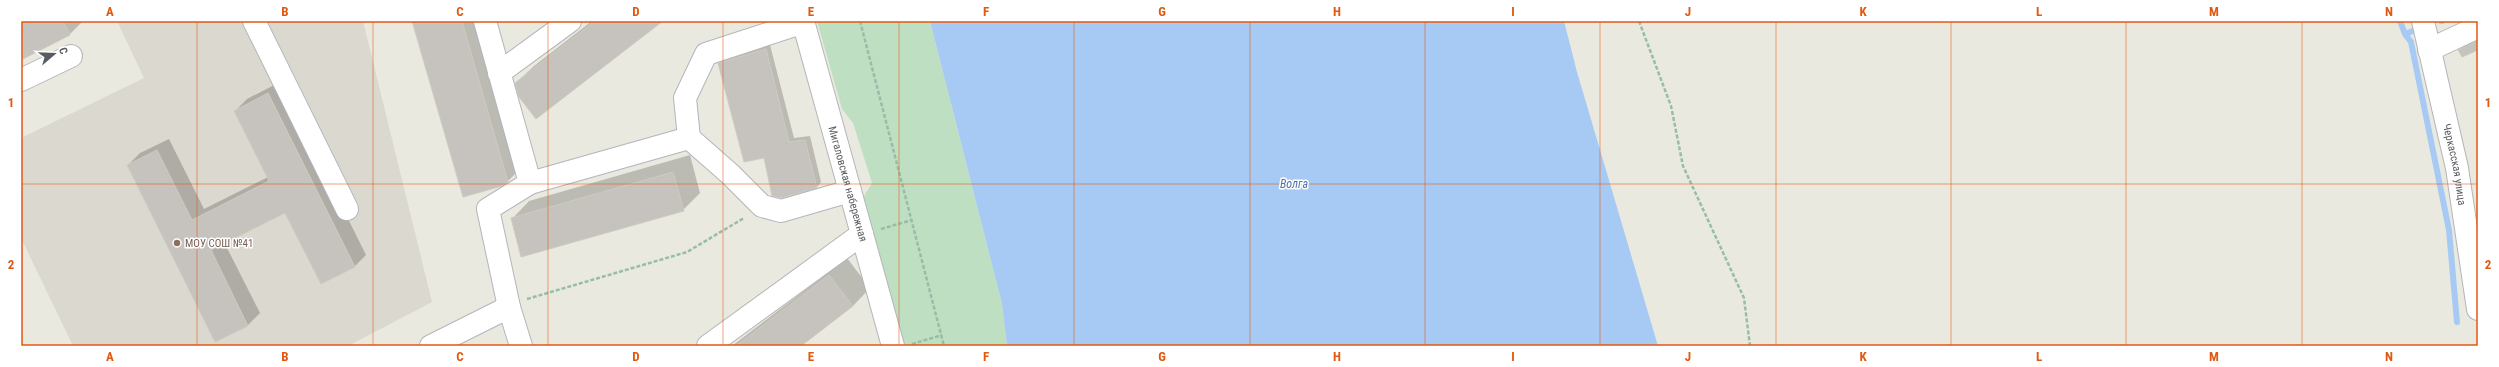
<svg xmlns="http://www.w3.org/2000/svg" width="2499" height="367" viewBox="0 0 2499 367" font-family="'Roboto Condensed',sans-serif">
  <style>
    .education { fill: #dad8cf }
    .green { fill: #bfdfc3 }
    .water { fill: #a7caf4 }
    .shadow { fill: #0003 }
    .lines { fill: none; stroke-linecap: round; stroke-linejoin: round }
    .stream { stroke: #a7caf4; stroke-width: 6 }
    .building { fill: #c6c3be; stroke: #cecbc0 }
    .minor-casing { stroke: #b3b5ba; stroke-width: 24 }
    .path { stroke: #98bda7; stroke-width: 2.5; stroke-dasharray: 4 2; stroke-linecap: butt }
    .minor { stroke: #fff; stroke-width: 22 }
    .grid { fill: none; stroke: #e15910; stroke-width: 1; stroke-opacity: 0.55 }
    .education-dot { fill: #8d6e63; stroke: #fff; stroke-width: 1.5 }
    .labels { text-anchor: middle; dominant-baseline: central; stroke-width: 3; stroke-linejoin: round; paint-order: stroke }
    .street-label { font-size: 11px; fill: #595b60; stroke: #fff }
    .education-label { font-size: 11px; fill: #785e54; stroke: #fff; text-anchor: start }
    .water-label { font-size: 12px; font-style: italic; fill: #4e74b3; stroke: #fff }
    .neatline { fill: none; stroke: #e15910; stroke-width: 1.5 }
    .grid-label { font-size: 13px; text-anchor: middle; font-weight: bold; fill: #e15910 }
  </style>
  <rect width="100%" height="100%" fill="#eae9e0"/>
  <path class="education" d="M117,21h246l69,281 -84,44h-275l-52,-108v-100l123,-60z"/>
  <path class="green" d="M817,21h113l72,283 5,42h-106l-40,-145 11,-18 -19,-60 -11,-14z"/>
  <path class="water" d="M930,21h634l13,51 81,274h-651l-5,-42z"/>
  <path class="shadow" d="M21,21h62l-13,13 -49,25z
    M413,21h71l41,143 -17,17 -44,15z
    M592,21h69l-145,62 18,-17z
    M2478,39v9l-18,2 4,-4z
    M770,45l24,93 16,-2 11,46 -4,5 -52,-30 -45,-94 4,-4z
    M280,82l86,173 -12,12 -68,-55 -62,30 36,71 -12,12 -32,16 -88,-176 12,-12 29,-14 35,70 64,-32 -33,-66 12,-12z
    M690,155l10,38 -17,17 -171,9 17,-18z
    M847,258l23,30 -17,18 -53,40h-68z"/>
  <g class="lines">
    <path class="stream" d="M2400,21l5,13 6,8 38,188 8,92
      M2441,21h1
      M2405,34l8,-3"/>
  </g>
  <path class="building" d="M21,21h42l7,14 -49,25z
    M412,21h50l46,161 -6,4 -39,11z
    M595,21h68l-127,98 -17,-22 -4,-14z
    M2478,41v9l-16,7 -4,-7z
    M766,49l23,93 16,-2 12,48 -36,10 -9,-2 -8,-38 -20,4 -26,-99z
    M268,93l87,174 -34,17 -36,-71 -74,37 37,76 -33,16 -88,-177 30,-15 35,70 77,-39 -35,-70z
    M673,172l11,39 -163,46 -10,-39z
    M829,275l24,31 -52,40h-65z"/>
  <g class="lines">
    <g class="minor-casing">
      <g id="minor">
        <path d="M254,21l93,188"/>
        <path d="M485,21l45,162 159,-45 -4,-40 21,-44 98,-32"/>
        <path id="s1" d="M803,21l90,325"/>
        <path id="s2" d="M2423,21l34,147 21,141"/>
        <path d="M2429,50l49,-23"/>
        <path d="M499,73l71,-52"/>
        <path d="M21,80l50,-24"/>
        <path d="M689,138l41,36 32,32 19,5 69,-20"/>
        <path d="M431,346l78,-39"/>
        <path d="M521,346l-12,-39 -21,-98 42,-26"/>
        <path d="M708,346l154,-112"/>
      </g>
    </g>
    <path class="path" d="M860,21l84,325
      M1639,21l32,85 12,60 61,132 6,48
      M881,229l31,-9
      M527,299l160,-47 57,-34
      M912,344l30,-9"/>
    <use href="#minor" class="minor"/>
  </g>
  <path class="grid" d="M197,21v325M373,21v325M548,21v325M723,21v325M899,21v325M1074,21v325M1250,21v325M1425,21v325M1600,21v325M1776,21v325M1951,21v325M2126,21v325M2302,21v325M21,184h2457"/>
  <circle class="education-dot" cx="177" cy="243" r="4"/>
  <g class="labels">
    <g class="street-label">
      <text stroke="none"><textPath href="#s2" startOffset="147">Черкасская улица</textPath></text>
      <text stroke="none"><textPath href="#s1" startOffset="169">Мигаловская набережная</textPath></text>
    </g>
    <g class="education-label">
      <text x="185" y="243">МОУ СОШ №41</text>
    </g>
    <g class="water-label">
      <text x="1294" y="184">Волга</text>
    </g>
  </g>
  <rect width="2499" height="367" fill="none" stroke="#ffffff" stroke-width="44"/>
  <g transform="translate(54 54) rotate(71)" stroke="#ffffff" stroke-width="3" paint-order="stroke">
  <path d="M0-3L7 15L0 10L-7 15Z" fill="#595b60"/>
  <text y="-6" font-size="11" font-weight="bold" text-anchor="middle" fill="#595b60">С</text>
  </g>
  <rect x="22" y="22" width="2455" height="323" class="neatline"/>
  <g class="grid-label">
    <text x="110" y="16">A</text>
    <text x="285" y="16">B</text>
    <text x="460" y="16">C</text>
    <text x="636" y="16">D</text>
    <text x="811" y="16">E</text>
    <text x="986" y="16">F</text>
    <text x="1162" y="16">G</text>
    <text x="1337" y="16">H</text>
    <text x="1513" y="16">I</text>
    <text x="1688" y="16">J</text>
    <text x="1863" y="16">K</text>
    <text x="2039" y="16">L</text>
    <text x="2214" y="16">M</text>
    <text x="2389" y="16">N</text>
    <text x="11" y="107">1</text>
    <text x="2488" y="107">1</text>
    <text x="11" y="269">2</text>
    <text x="2488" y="269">2</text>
    <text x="110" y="361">A</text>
    <text x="285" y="361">B</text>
    <text x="460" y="361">C</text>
    <text x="636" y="361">D</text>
    <text x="811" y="361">E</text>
    <text x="986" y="361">F</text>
    <text x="1162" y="361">G</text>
    <text x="1337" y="361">H</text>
    <text x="1513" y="361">I</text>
    <text x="1688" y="361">J</text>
    <text x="1863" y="361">K</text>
    <text x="2039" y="361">L</text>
    <text x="2214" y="361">M</text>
    <text x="2389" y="361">N</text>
  </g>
</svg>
